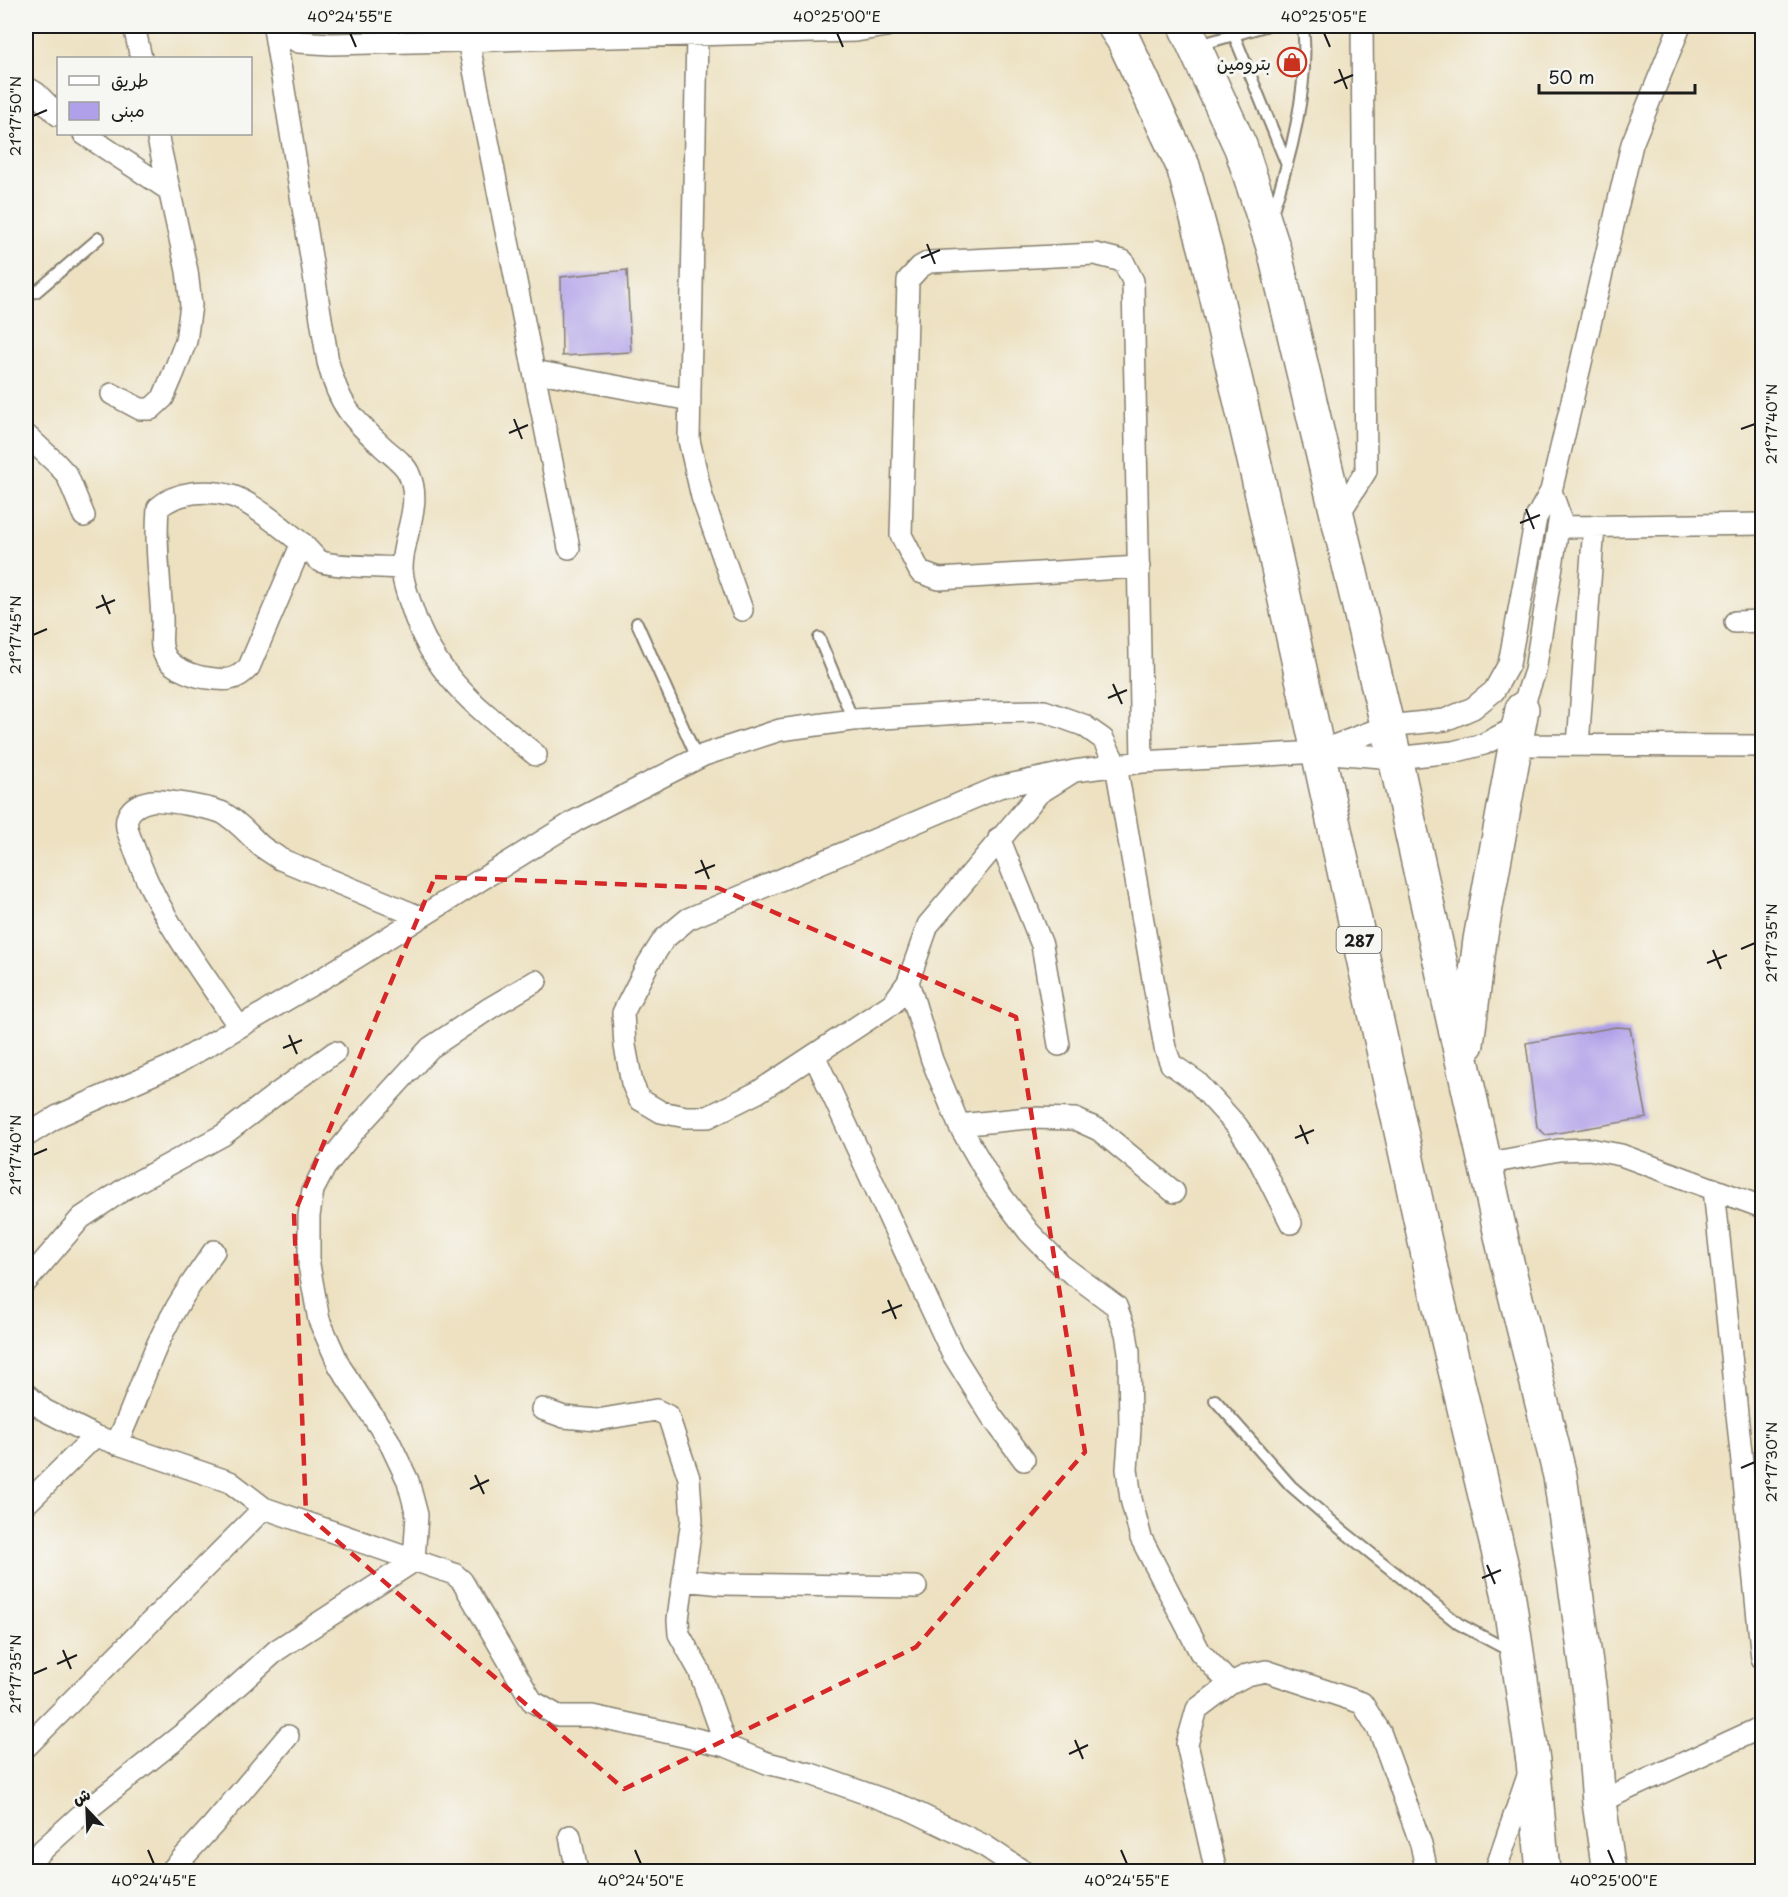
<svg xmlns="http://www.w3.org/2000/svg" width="1788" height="1897" viewBox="0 0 1788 1897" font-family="'Playpen Sans','Playpen Sans Arabic',sans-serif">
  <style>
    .building { fill: #b0a0e9 }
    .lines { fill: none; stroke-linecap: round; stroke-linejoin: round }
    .lane-casing { stroke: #847e6e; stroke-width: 14 }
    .street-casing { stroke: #847e6e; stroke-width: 24 }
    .primary-casing { stroke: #847e6e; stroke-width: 36 }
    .lane { stroke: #fff; stroke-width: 10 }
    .street { stroke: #fff; stroke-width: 21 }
    .primary { stroke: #fff; stroke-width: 33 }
    .marked { fill: none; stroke: #d62828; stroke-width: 4.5; stroke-dasharray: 12 8; stroke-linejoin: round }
    .ticks { fill: none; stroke: #1c1c1c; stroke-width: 2 }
    .labels { text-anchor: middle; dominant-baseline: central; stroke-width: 6; stroke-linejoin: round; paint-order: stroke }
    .shield { fill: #f6f6f2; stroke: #5d5d5c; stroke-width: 1.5 }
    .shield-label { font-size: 16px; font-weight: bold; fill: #1c1c1c }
    .poi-label { font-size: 18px; fill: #1c1c1c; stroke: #f6f6f2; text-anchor: end }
    .neatline { fill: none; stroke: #1c1c1c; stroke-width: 2 }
    .ticks-label { font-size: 15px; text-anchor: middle; fill: #1c1c1c }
  </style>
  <rect width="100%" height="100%" fill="#f6f6f2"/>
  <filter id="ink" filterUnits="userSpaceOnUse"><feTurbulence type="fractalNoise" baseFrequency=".0167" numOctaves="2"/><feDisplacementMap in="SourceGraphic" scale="12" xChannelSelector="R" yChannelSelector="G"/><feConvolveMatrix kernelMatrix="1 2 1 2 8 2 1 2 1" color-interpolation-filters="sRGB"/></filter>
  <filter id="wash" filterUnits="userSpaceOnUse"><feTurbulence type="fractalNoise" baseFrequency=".008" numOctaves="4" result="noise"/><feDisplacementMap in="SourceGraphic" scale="24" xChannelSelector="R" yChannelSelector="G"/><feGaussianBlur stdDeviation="1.35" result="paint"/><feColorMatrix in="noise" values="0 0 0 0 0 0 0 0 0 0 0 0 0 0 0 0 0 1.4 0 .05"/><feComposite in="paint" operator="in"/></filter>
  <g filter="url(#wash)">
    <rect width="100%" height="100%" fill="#ede1c1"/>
    <g id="blocks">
      <path class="building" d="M627,270l4,82 -69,4 -1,-79z
        M1616,1027l14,1 17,90 -101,17 -9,-8 -11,-84z"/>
    </g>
  </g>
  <g filter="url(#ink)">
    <use href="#blocks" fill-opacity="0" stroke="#847e6e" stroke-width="1.5"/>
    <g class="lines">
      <g class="lane-casing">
        <path id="lane" d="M1234,35l53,130
          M1199,45l66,-19
          M1271,216c19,-55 39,-131 32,-189l-5,-1
          M26,294l10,-2 63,-54
          M637,623l60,135
          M819,638l34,82
          M1215,1400l76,86 52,45 116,93 51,27"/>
      </g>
      <g class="street-casing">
        <path id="street" d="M134,26l7,32
          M273,26l25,16 33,2 525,-13 30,-5
          M274,28l54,334c11,44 24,56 56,86 8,7 21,16 25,26 14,31 -7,63 -7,94 0,13 6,28 10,40 22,70 70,103 124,147
          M697,35l-8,405 13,57 40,113
          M468,40l101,508
          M26,87l10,6 22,22
          M84,134l85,56
          M534,371l156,29
          M112,394l28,15h11l12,-11 11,-26 12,-31 5,-36 -4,-34 -30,-137
          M26,435l30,28 11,12 17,41
          M1337,517l29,-46 -4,-445
          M1558,527l204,-3
          M302,543l-53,124c-13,14 -23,14 -41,11 -13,-1 -33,-9 -41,-19 -9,-12 -4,-27 -5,-41 -2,-37 -7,-73 -4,-110 19,-17 49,-19 74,-12 19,6 52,33 68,46 7,5 13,15 20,19 11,6 67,6 82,7
          M1139,567l-200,12 -19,-7 -19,-37 7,-255 12,-13 9,-5 166,-8 28,7 10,20 9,481
          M1735,622l27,-1
          M1515,745l247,1
          M1578,745l16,-219
          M1323,750l64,-24 58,-6 28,-12 21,-17 15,-27 27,-146 15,-27 81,-347 48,-118
          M1074,771l-75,16 -311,132 -24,20 -16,25 -25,49 2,33 7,37 7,16 22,13 25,5h22l50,-25 135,-89 15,-21 20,-57 111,-132 35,-22 68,-9 176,-10 77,6 58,-6 31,-8 25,-13 13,-22 13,-38 25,-155 -9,-25
          M999,838l43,107 17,100
          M908,982l24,78 27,65 35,61 35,46 32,33 55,41 10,27 3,19 1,77 -3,40 4,30 10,39 59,114 30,32
          M239,1027c-38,-58 -84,-115 -106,-182 -3,-8 -8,-17 -6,-26 3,-12 14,-16 24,-18 12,-2 61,7 72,12 16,9 25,21 38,33 6,5 13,8 19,13l140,58
          M814,1055l138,298 40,64 32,43
          M959,1125l69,-7 47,1 24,11 75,62
          M26,1136l32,-20 118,-52 149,-87 250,-156 129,-66 76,-25 73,-10 123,-8 68,-1 39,14 20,14 13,26 49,283 6,16 26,18 40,44 20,30 34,67
          M1485,1164l74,-14 30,-1 32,6 141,52
          M1714,1189l48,469
          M26,1282l55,-64 45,-30 97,-53 52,-40 60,-43
          M26,1394l18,16 51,26 135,46 34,26 190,66 8,7 70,120 26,15h34l65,14 69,16 41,17 44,11 96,34 78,38 39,26
          M542,1409l22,8 33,3 59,-10 12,6 21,62 3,42 -12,83 -2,17 1,14 20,36 27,76
          M116,1444c20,-39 30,-81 51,-119 13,-26 30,-50 47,-74
          M26,1504l69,-68
          M683,1580l39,4 194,3
          M26,1747l238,-239
          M1599,1802l163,-75
          M570,1836l7,36
          M26,1865l57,-52 106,-84 88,-79 137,-89 3,-46 -9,-34 -19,-40 -49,-74 -21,-47 -10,-55v-49l4,-26 12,-23 30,-37 75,-82 60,-40 46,-27
          M170,1872l43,-47 75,-89
          M1216,1872l-29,-128 10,-35 33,-25 17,-9 19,-4 96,32 18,29 41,112 6,28
          M1495,1872l34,-99"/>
      </g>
      <g class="primary-casing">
        <path id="primary" d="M1114,26l10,15 59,125 23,85 56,244 171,783 75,314 25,169 10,111
          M1185,26l56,122 33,102 121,508 111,500 54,218 30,217 9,109 10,70
          M1467,1044l13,-104 42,-231"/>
      </g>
      <use href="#lane" class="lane"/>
      <use href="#street" class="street"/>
      <use href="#primary" class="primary"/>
    </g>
  </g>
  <path class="marked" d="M435,877l283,11 298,129 69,435 -169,195 -292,142 -318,-275 -12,-300z"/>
  <path class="ticks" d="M350,33l6,14M837,33l6,14M1324,33l6,14M1339,69l8,20M1334,83l19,-8M33,116l14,-6M927,244l8,20M921,258l19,-8M514,419l8,20M1741,429l14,-5M509,433l19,-8M1526,509l8,20M1520,523l20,-8M102,595l8,19M96,608l19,-8M33,635l14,-6M1113,684l9,20M1108,698l19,-8M701,860l8,19M695,873l20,-8M1741,949l14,-6M1713,950l8,19M1707,963l20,-8M289,1035l8,19M283,1048l19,-8M1300,1125l8,19M1295,1138l19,-8M33,1155l14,-6M888,1300l8,19M882,1313l20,-8M1741,1468l14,-6M475,1475l9,19M470,1489l19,-9M1487,1565l8,19M1482,1578l19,-8M63,1650l8,19M57,1664l20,-9M33,1674l14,-6M1075,1740l8,19M1069,1754l19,-9M148,1850l6,14M635,1850l6,14M1121,1850l6,14M1608,1850l6,14"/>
  <defs>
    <g id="shop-ring" transform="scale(1.5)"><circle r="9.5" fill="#f6f6f2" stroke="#c8321e" stroke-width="1.5"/><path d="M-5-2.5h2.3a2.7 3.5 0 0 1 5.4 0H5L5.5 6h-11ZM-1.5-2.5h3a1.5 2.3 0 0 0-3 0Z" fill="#c8321e"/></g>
  </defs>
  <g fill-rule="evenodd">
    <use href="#shop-ring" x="1292" y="62"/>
  </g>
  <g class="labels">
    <rect class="shield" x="1336.5" y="927" width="45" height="26" rx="4.5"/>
    <g class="shield-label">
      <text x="1359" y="940">287</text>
    </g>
    <g class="poi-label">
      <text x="1271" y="62">بترومين</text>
    </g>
  </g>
  <rect width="1788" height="1897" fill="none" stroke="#f6f6f2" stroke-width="66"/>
  <rect x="57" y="57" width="195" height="78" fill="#f6f6f2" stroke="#9f9f9c" stroke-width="1.5"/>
  <rect x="69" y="76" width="30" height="9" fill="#ffffff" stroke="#9f9f9c" stroke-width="1.5"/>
  <text x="111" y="87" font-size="18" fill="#1c1c1c">طريق</text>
  <rect x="69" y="102" width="30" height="18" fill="#b0a0e9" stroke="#9f9f9c" stroke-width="1.5"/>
  <text x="111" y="117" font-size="18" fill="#1c1c1c">مبنى</text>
  <g transform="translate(87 1810) rotate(337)" stroke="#f6f6f2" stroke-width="4.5" paint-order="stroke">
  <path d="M0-4.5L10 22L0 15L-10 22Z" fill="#1c1c1c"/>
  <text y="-9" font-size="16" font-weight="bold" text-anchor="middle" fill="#1c1c1c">ش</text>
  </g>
  <path d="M1539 84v9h156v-9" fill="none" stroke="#1c1c1c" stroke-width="3"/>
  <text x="1548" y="84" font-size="18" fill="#1c1c1c" stroke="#f6f6f2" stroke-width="4.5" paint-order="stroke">50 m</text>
  <rect x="33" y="33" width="1722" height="1831" class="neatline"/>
  <g class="ticks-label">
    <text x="350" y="22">40°24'55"E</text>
    <text x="837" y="22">40°25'00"E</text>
    <text x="1324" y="22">40°25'05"E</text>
    <text transform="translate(16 116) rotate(-90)" y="5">21°17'50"N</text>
    <text transform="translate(1772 424) rotate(-90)" y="5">21°17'40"N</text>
    <text transform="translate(16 635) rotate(-90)" y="5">21°17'45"N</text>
    <text transform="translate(1772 943) rotate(-90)" y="5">21°17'35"N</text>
    <text transform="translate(16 1155) rotate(-90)" y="5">21°17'40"N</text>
    <text transform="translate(1772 1462) rotate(-90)" y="5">21°17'30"N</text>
    <text transform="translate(16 1674) rotate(-90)" y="5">21°17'35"N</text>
    <text x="154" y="1886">40°24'45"E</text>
    <text x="641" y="1886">40°24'50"E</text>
    <text x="1127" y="1886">40°24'55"E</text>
    <text x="1614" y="1886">40°25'00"E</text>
  </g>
</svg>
